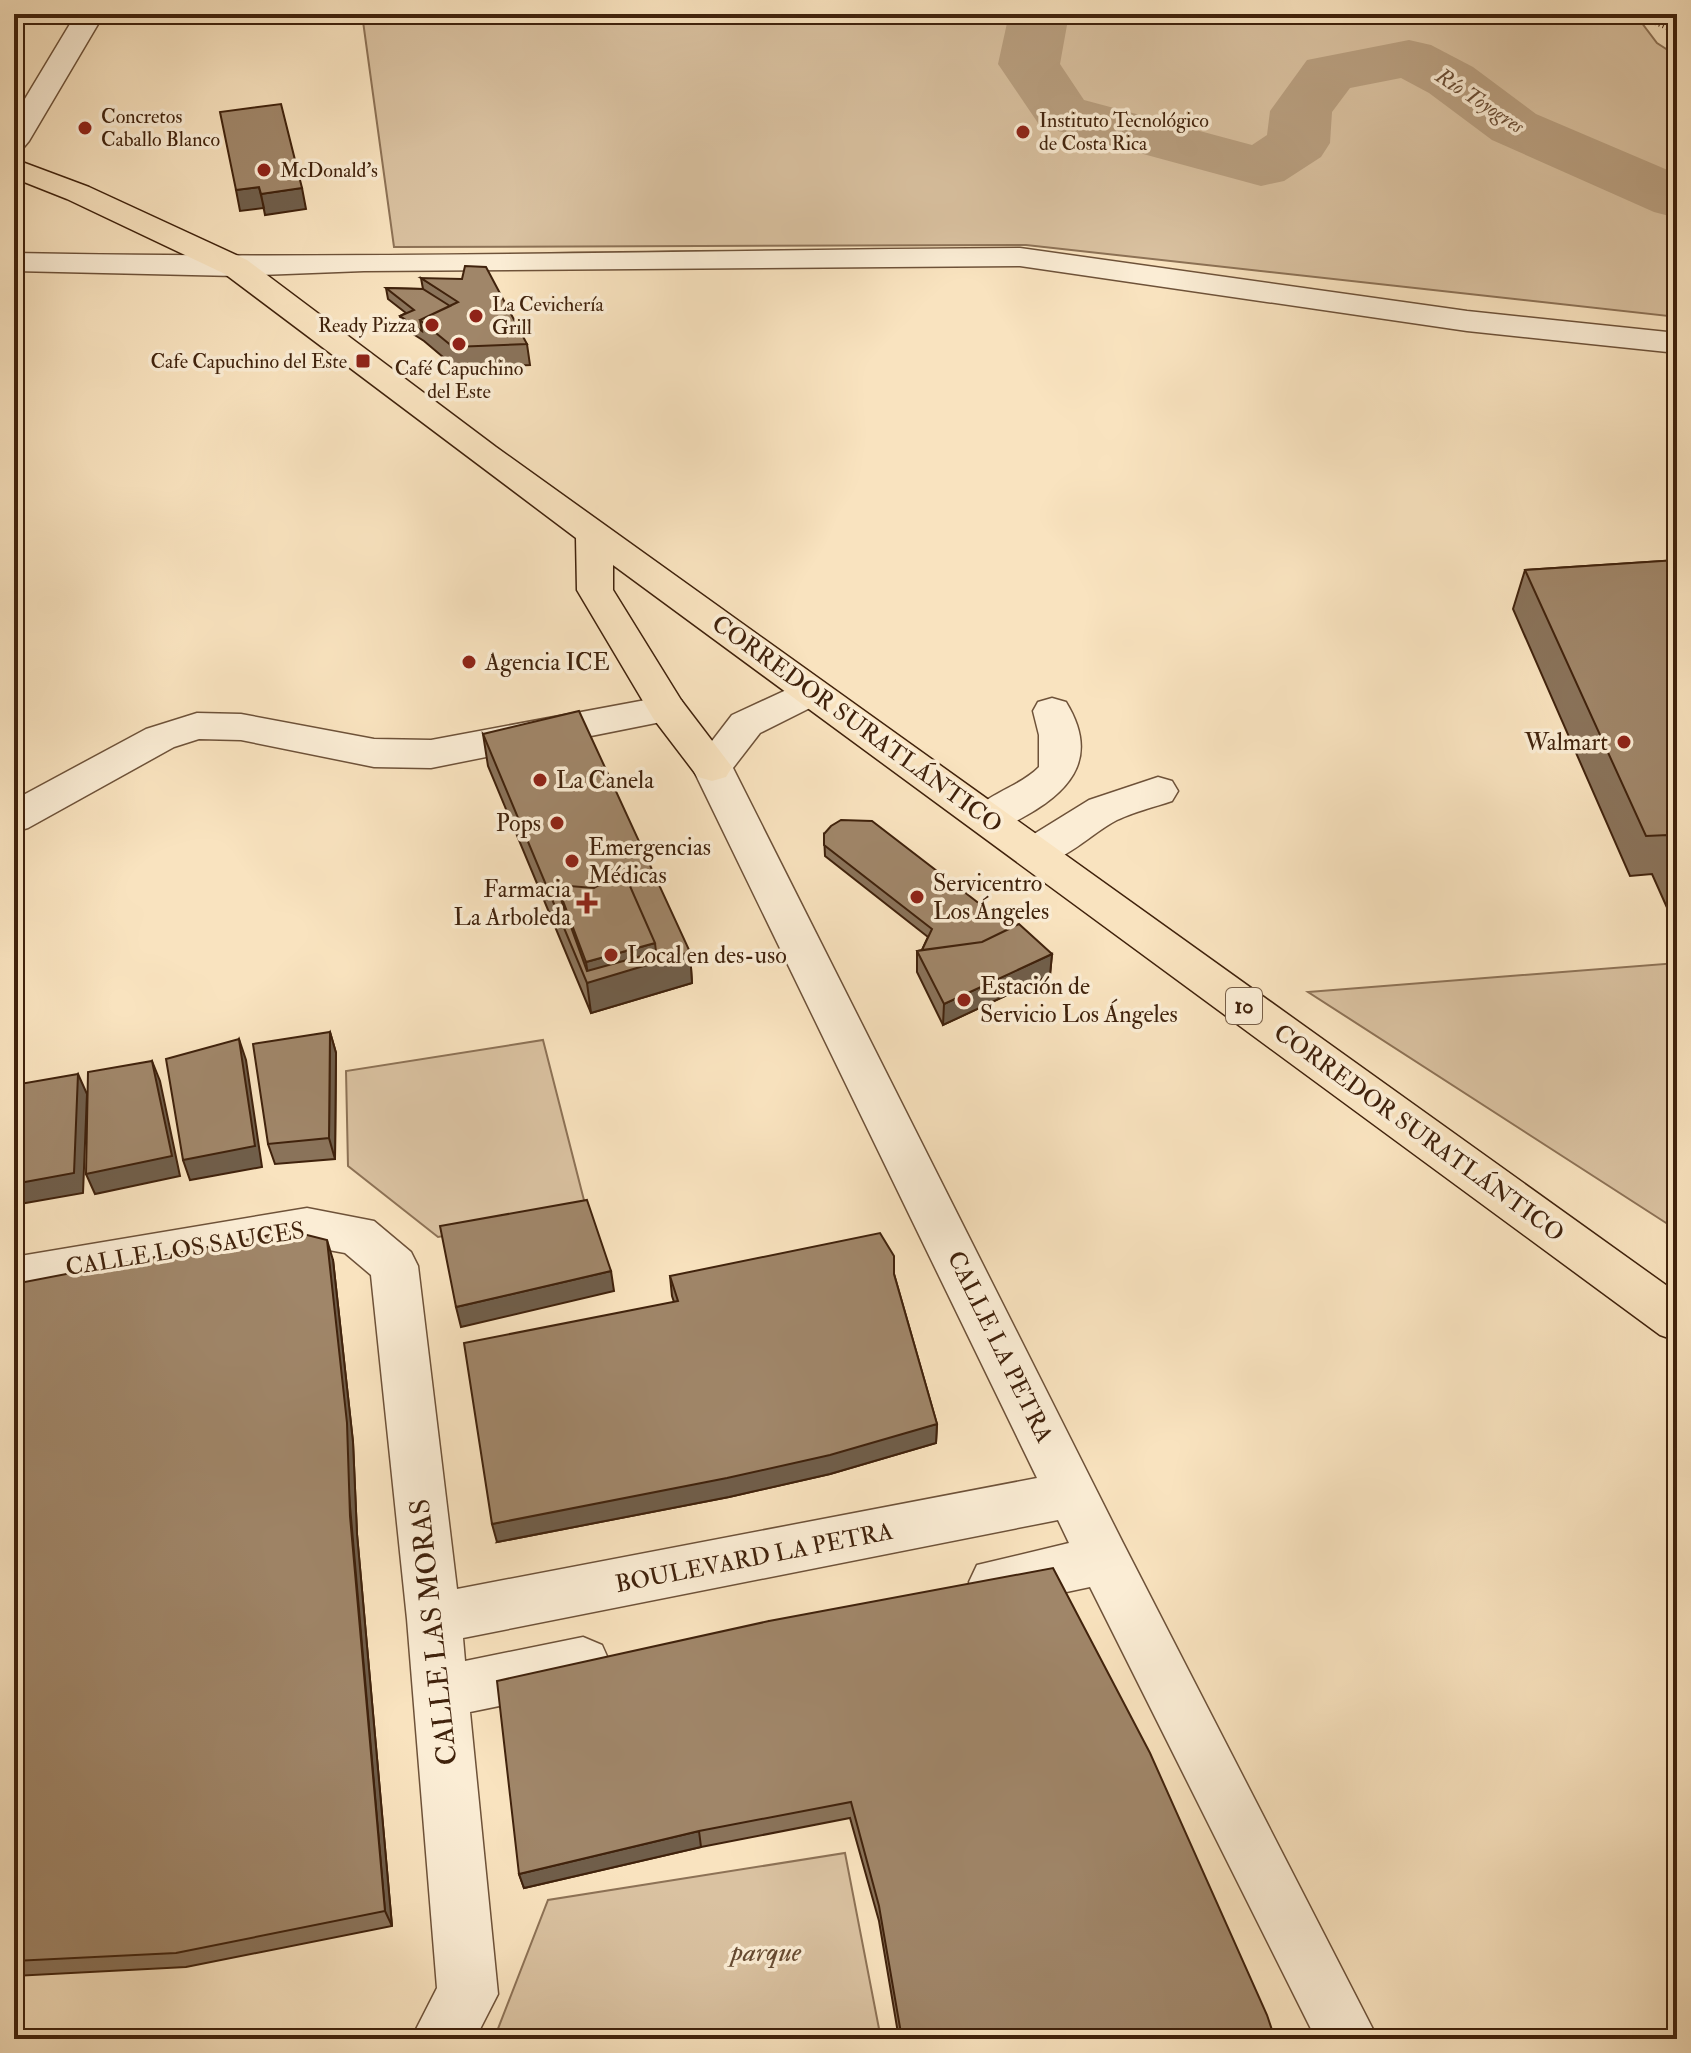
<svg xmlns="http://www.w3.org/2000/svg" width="1691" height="2053" viewBox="0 0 1691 2053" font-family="'IM FELL Double Pica',serif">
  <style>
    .green { fill: #dac2a1; stroke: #8d7256; stroke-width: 2 }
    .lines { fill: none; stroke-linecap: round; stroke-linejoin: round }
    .river { fill: #baa182; fill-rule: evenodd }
    .minor-casing { stroke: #6e5239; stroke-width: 3 }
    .major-casing { stroke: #40220c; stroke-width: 3 }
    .path { stroke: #40220c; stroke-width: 4; stroke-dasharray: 1 3; stroke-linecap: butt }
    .minor { fill: #fbedd5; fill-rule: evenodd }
    .major { fill: #f9e3bf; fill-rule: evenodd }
    .wall { fill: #8a735a; stroke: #40220c; stroke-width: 2 }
    .shaded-wall { fill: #705e4a; stroke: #40220c; stroke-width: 2 }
    .building { fill: #a08669; stroke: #40220c; stroke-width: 2; fill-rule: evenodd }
    .poi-dot { fill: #8f2418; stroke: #fbedd5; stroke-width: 3 }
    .labels { text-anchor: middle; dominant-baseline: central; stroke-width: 7; stroke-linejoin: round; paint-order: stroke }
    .far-poi-label { font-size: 20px; fill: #40220c; stroke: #fbedd5; text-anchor: start }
    .far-water-label { font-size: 22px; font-style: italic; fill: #6b4e35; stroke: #fbedd5 }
    .shield { fill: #fbedd5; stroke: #785f48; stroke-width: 2 }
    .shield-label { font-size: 22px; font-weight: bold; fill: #40220c }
    .poi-label { font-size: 24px; fill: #40220c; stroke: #fbedd5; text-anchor: start }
    .street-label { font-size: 24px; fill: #40220c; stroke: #fbedd5 }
    .near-street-label { font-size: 28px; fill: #40220c; stroke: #fbedd5 }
    .near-park-label { font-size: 28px; font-style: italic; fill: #664a31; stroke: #fbedd5 }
  </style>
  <rect width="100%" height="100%" fill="#f9e3bf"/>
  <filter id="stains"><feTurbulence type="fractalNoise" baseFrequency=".0025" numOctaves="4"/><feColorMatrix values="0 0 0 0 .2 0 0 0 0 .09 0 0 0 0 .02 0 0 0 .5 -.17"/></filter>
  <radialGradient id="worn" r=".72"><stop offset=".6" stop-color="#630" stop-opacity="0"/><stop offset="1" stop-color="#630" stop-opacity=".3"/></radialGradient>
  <path class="green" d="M362,14h1273l22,29 20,13v261l-651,-72 -632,2z
    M1677,963v267l-369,-238z
    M543,1040l44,172 -149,25 -90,-71 -2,-95z
    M845,1853l36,186h-387l54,-139z"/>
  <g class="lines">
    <path class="river" d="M1009,14h60l-9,50 24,36 168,45 15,-10 3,-24 37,-51 102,-20 22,5 42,22 63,47 141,60v44l-23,-6 -162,-72 -63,-47 -28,-15 -51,10 -18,24 -2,31 -9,14 -37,24 -23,5 -221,-60 -42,-62z"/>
    <g class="minor-casing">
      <path id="minor" d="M76,14h28l-75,127 -5,6 -10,3v-33z
        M1020,248l447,63 210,22v20l-210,-22 -447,-65 -656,5 -128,5 -222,-5v-18c335,7 671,-3 1006,-5z
        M810,679l14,4 5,9 -5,9 -64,32 -27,35 390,775 255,496h-62l-226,-452 -94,20 -19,-8 -8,-17 8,-17 92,-22 -11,-23 -595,118 2,23 118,-24 19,8 8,18 -8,18 -19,8 -113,23 28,282 -23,45h-64l26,-51 -30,-369 -36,-344 -26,-22 -38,-7 -293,51v-40l293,-49 67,13 37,31 7,14 39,323 580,-111 -345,-711 40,-52z
        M667,696l14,4 5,9 -5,9 -250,50 -57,-1 -133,-27 -42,-1 -25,8 -146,81 -14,4v-32l132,-71 51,-16 44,1 133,25 57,1z
        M1052,698l14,4c32,52 9,86 -39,113 -18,10 -31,19 -52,13l-6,-10c14,-24 50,-30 70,-51v-32l-6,-24 5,-9z
        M1158,777l14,4 6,10 -6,10c-18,6 -38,11 -55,19 -30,15 -60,53 -96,42l-6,-10 6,-10 68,-42z"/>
    </g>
    <g class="major-casing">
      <path id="major" d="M14,159l75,28 158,73 249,187 1181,846v48l-17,-6 -1047,-770v25l68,110 51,67 -6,10 -14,4 -14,-4 -45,-59 -76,-128 -1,-52 -351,-264 -158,-75 -53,-21z"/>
    </g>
    <path class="path" d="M1633,14l44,18"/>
    <use href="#minor" class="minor"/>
    <use href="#major" class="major"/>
  </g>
  <path class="wall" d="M421,278l106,66 3,21 -74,3 -32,-27 -22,-14 -2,-11 6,-3 -18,-14 -2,-11 37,1z
    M1677,560v370l-25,-56 -22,2 -117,-267 12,-39z
    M483,734l207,218 2,31 -101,30 -103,-247z
    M824,834l187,94 41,26 -2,21 -107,50 -26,-53v-21l5,-1 6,-13 -103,-81z
    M330,1032l6,21 -1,106 -60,5 -7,-20z
    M333,1260l20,182 4,92 35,392 -206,41 -172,9v-692z
    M894,1274l43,150 -1,19 -106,31 -101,23 -232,45 177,-240 -2,-6 -2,-20z
    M769,1621l506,418h-376l-20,-118 -29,-103 -149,29 -177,41 -5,-14z"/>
  <path class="shaded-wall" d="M259,187l5,21 -24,3 -4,-21z
    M302,188l4,21 -41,6 -4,-21z
    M655,943l35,9 2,31 -101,30 -4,-30 2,-1 -3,-20z
    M1052,954l-2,21 -107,50 1,-21z
    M330,1032l6,21 -1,106 -6,-21z
    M239,1039l7,21 16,107 -72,13 -7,-20z
    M152,1061l8,20 20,95 -85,18 -9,-20z
    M78,1074l9,20 -4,99 -69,12v-21z
    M327,1240l6,20 20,182 4,92 35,392 -7,-15z
    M611,1271l3,20 -153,36 -5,-20z
    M937,1424l-1,19 -106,31 -101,23 -232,45 -5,-18z
    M699,1831l2,16 -177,41 -5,-14z"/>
  <path class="building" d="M281,104l21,84 -41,6 -2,-7 -23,3 -16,-78z
    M465,266l21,1 41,77 -74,3 -33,-27 38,-18 -37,-24 41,1z
    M386,288l37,1 27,17 -30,14 2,11 -22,-15 14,-6z
    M1677,560v295l-9,-20 -22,1 -121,-266z
    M579,711l111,241 -103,31 -104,-249zM622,868l33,75 1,9 -69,19 -28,-77 -2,-9 37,3 21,-12z
    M841,820l31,1 139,107 -29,14 -60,8 10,-21 -108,-84v-11l7,-8z
    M622,868l33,75 -69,19 -29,-77 37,3 21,-12z
    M1019,924l33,30 -108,50 -27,-53 65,-9z
    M330,1032l-1,106 -61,6 -15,-100z
    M239,1039l16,107 -72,14 -17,-101z
    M152,1061l20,95 -86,18 2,-102z
    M78,1074l-4,99 -60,11v-99z
    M587,1200l24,71 -155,36 -16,-81z
    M291,1231l36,9 20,183 3,93 35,395 -209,42 -162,8v-677z
    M880,1233l14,23v18l43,150 -107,31 -103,23 -235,46 -28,-181 214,-42 -8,-25z
    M1053,1568l97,185 117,262 8,24h-373l-23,-133 -28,-104 -152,29 -180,43 -22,-193 272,-60z"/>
  <g class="poi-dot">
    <circle cx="85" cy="128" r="8"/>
    <circle cx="1023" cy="132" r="8"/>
    <circle cx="264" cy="170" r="8"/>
    <circle cx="476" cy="316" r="8"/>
    <circle cx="432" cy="325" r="8"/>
    <circle cx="459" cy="344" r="8"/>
    <rect x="355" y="353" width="16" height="16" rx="4"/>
    <circle cx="469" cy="662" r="8"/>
    <circle cx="1624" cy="742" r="8"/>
    <circle cx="540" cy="780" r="8"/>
    <circle cx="557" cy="823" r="8"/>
    <circle cx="572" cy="861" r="8"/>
    <circle cx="917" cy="897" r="8"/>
    <path d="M583 891h8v8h8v8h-8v8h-8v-8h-8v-8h8z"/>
    <circle cx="611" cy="955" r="8"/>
    <circle cx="964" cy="1000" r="8"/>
  </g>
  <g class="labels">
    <g class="far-poi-label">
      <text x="101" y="116">Concretos<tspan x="101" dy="23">Caballo Blanco</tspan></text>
      <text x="1039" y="120">Instituto Tecnológico<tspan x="1039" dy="23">de Costa Rica</tspan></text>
      <text x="280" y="170">McDonald's</text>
      <text x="492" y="304">La Cevichería<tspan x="492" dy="23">Grill</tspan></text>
      <text x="416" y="325" text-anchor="end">Ready Pizza</text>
      <text x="347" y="361" text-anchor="end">Cafe Capuchino del Este</text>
      <text x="459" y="368" text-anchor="middle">Café Capuchino<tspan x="459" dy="23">del Este</tspan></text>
    </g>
    <g class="far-water-label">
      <text transform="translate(1480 101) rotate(33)">Río Toyogres</text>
    </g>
    <rect class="shield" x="1226" y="988" width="36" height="36" rx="6"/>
    <g class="shield-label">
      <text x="1244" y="1006">10</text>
    </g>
    <g class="poi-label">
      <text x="485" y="662">Agencia ICE</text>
      <text x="1608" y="742" text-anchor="end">Walmart</text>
      <text x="556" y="780">La Canela</text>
      <text x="541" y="823" text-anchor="end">Pops</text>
      <text x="588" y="847">Emergencias<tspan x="588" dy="28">Médicas</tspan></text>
      <text x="933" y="883">Servicentro<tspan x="933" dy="28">Los Ángeles</tspan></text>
      <text x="571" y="889" text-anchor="end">Farmacia<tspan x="571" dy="28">La Arboleda</tspan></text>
      <text x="627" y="955">Local en des-uso</text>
      <text x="980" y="986">Estación de<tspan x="980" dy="28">Servicio Los Ángeles</tspan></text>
    </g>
    <g class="street-label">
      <text transform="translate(857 724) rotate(36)">CORREDOR SURATLÁNTICO</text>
      <text transform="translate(1419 1133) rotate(36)">CORREDOR SURATLÁNTICO</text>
      <text transform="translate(185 1249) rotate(-9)">CALLE LOS SAUCES</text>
      <text transform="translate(1000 1347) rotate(64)">CALLE LA PETRA</text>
      <text transform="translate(754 1558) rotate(-11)">BOULEVARD LA PETRA</text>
    </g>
    <g class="near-street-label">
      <text transform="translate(434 1632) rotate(-96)">CALLE LAS MORAS</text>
    </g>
    <g class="near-park-label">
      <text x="766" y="1952">parque</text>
    </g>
  </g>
  <rect width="1691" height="2053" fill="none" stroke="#f9e3bf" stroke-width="48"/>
  <rect x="16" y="16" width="1659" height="2021" fill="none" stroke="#40220c" stroke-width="4"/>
  <rect x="24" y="24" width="1643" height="2005" fill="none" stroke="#40220c" stroke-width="2"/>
  <rect width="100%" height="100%" filter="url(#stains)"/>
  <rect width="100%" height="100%" fill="url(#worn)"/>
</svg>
